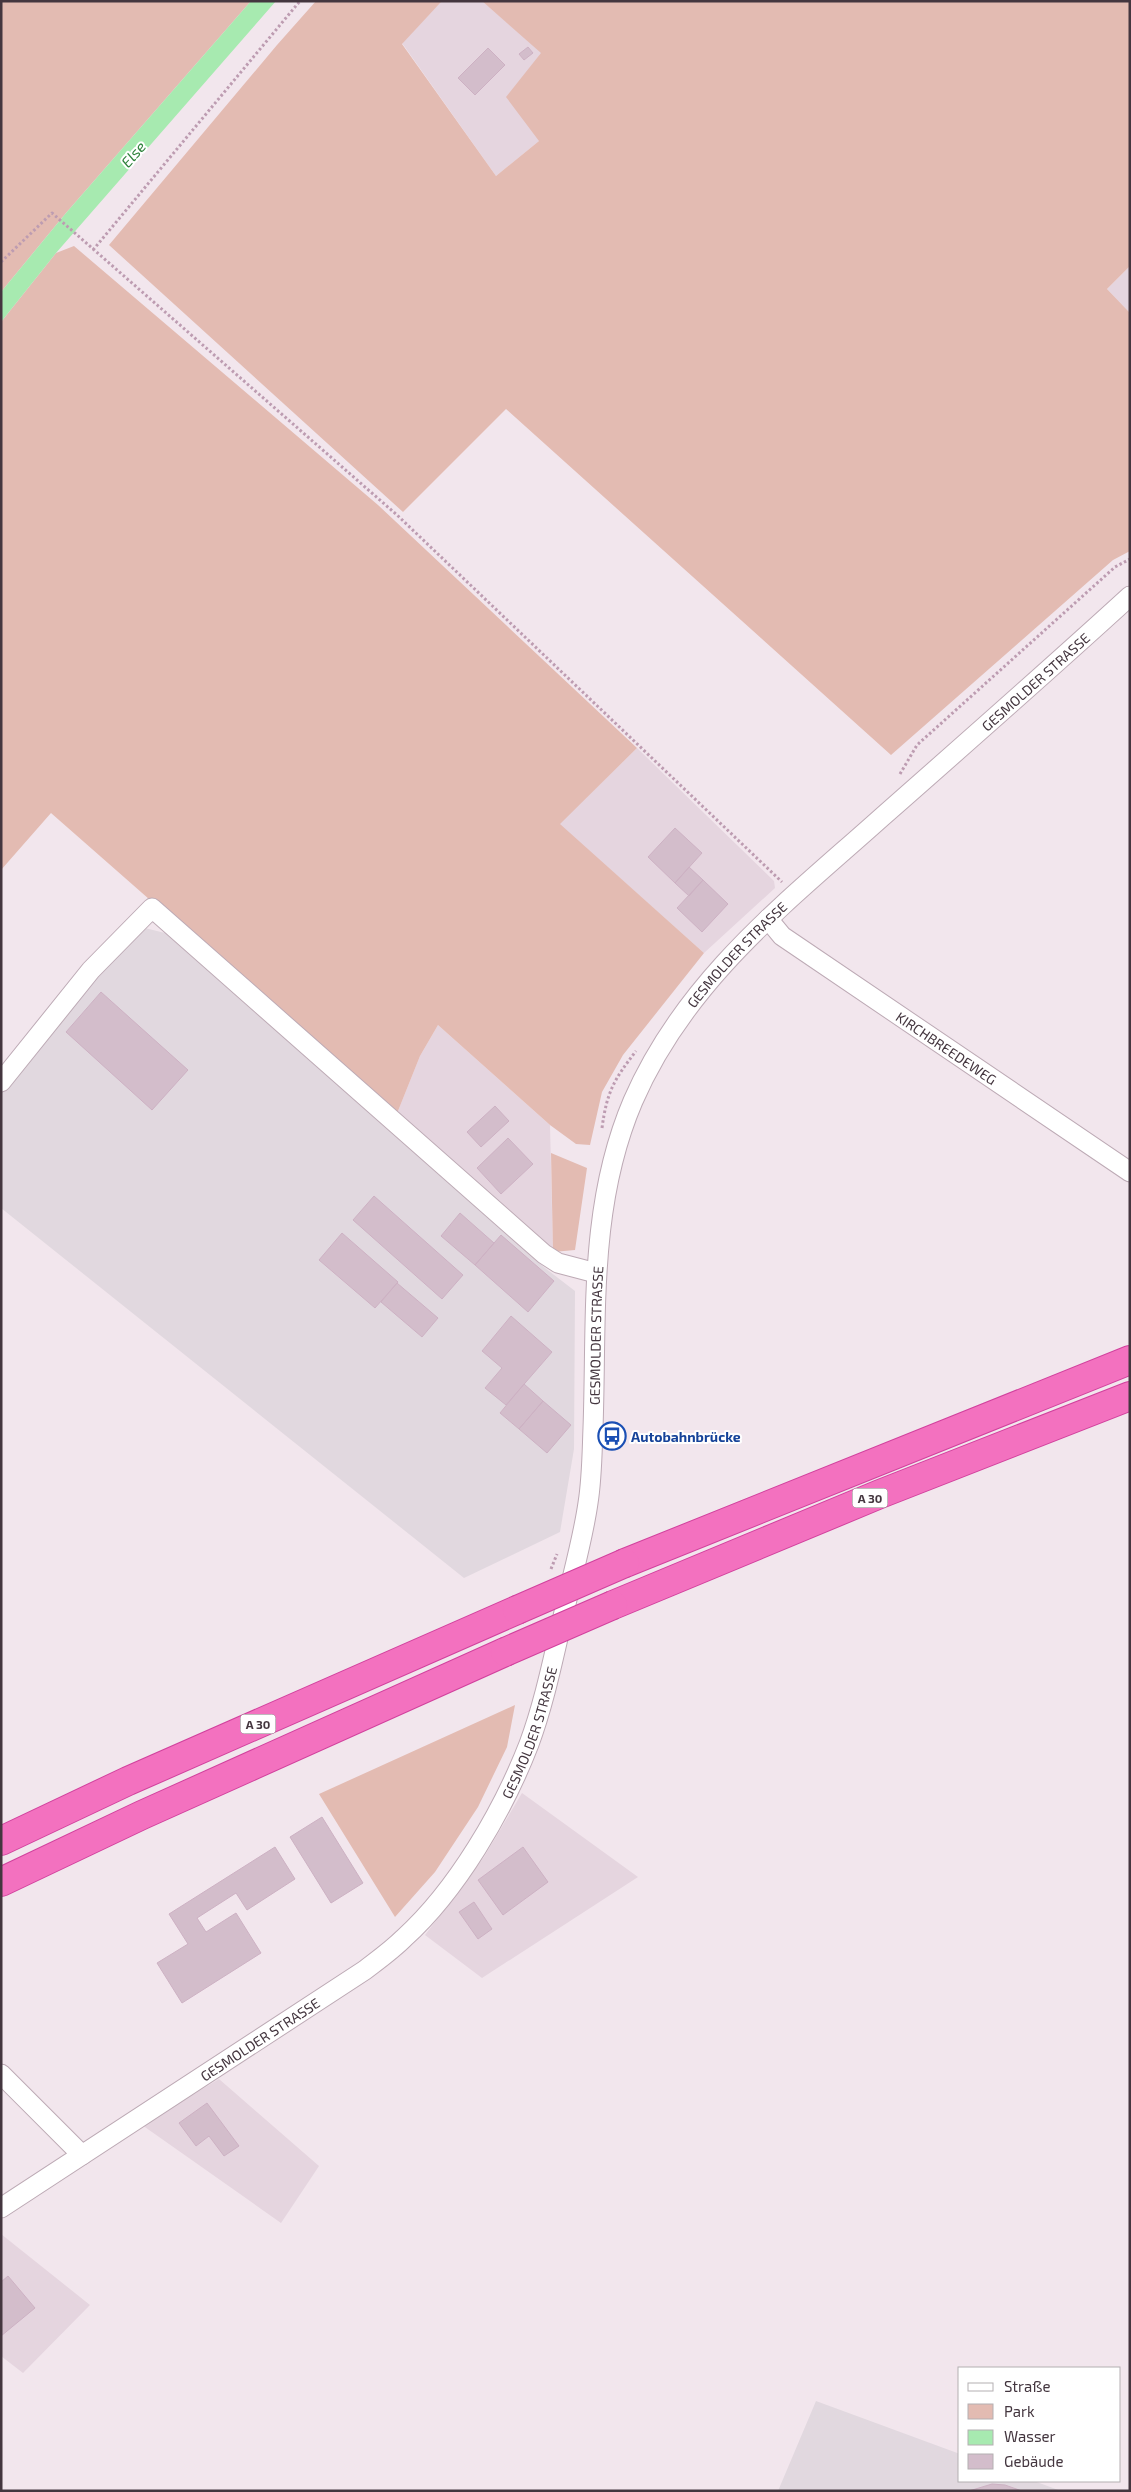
<svg xmlns="http://www.w3.org/2000/svg" width="1131" height="2492" viewBox="0 0 1131 2492" font-family="'Exo 2',sans-serif">
  <style>
    .residential { fill: #e5d5df }
    .industrial { fill: #e1d8df }
    .green { fill: #e3bbb2 }
    .water { fill: #a7eab0 }
    .building { fill: #d3bdcb; stroke: #cdb1c3 }
    .lines { fill: none; stroke-linecap: round; stroke-linejoin: round }
    .minor-casing { stroke: #bdaab5; stroke-width: 21 }
    .highway-casing { stroke: #d1419d; stroke-width: 30 }
    .path { stroke: #bd9cb1; stroke-width: 3; stroke-dasharray: 2.5 2.5; stroke-linecap: butt }
    .minor { stroke: #fff; stroke-width: 19 }
    .highway { stroke: #f371bf; stroke-width: 28 }
    .highway-bridge-casing { stroke: #d1419d; stroke-width: 30; stroke-linecap: butt }
    .highway-bridge { stroke: #f371bf; stroke-width: 28 }
    .labels { text-anchor: middle; dominant-baseline: central; stroke-width: 4; stroke-linejoin: round; paint-order: stroke }
    .shield { fill: #fff; stroke: #7c7279; stroke-width: 1 }
    .shield-label { font-size: 12px; font-weight: bold; fill: #44363f }
    .street-label { font-size: 14px; fill: #44363f; stroke: #fff }
    .transit-label { font-size: 14px; font-weight: bold; fill: #164399; stroke: #fff; text-anchor: start }
    .water-label { font-size: 15px; font-style: italic; fill: #2e823b; stroke: #fff }
  </style>
  <rect width="100%" height="100%" fill="#f2e6ed"/>
  <path class="residential" d="M442,1h40l60,52 -3,88 -43,35 -94,-133z
    M1130,266v47l-23,-24z
    M637,748l137,133 1,7 -71,65 -145,-129z
    M438,1025l112,100 3,127 -157,-136 24,-60z
    M522,1793l116,84 -156,101 -57,-43 59,-78z
    M219,2079l100,87 -38,57 -139,-98z
    M1,2234l89,71 -67,68 -22,-17z"/>
  <path class="industrial" d="M145,928l20,5 380,335 30,23 -1,158 -14,83 -96,46 -463,-370v-119l88,-106z
    M816,2401l144,53v27h74l27,10h-283z"/>
  <path class="green" d="M1,1h250l-185,212 -65,79z
    M316,1h126l-40,43 94,132 43,-35 -33,-44 35,-44 -59,-52h648v265l-23,23 23,24v238l-17,9 -222,195 -385,-346 -103,103 -294,-267 168,-200z
    M74,246l304,259 259,243 -77,76 144,129 -81,102 -21,37 -12,53 -14,-1 -26,-19 -112,-100 -18,31 -24,60 -345,-303 -50,57v-548l55,-69z
    M551,1153l36,15 -12,82 -22,2z
    M515,1705l-8,42 -29,60 -43,65 -40,45 -76,-123z"/>
  <path class="water" d="M251,1h25l-220,252 -55,69v-30l65,-79z"/>
  <path class="building" d="M528,47l5,6 -9,7 -5,-6z
    M488,48l17,17 -30,30 -17,-17z
    M675,828l27,25 -27,30 -27,-26z
    M689,867l14,13 -14,16 -14,-13z
    M703,880l25,24 -26,28 -25,-24z
    M101,992l87,78 -36,40 -86,-78z
    M495,1106l14,15 -28,26 -14,-15z
    M508,1138l25,26 -32,30 -24,-26z
    M374,1196l89,79 -21,24 -89,-79z
    M460,1213l34,30 -19,22 -34,-29z
    M342,1233l56,49 -23,26 -56,-48z
    M501,1235l53,46 -26,31 -53,-47z
    M397,1283l41,35 -16,19 -41,-35z
    M511,1316l41,36 -46,53 -21,-17 17,-20 -20,-17z
    M524,1384l19,17 -24,28 -19,-16z
    M543,1401l28,24 -24,28 -28,-24z
    M322,1817l41,66 -32,20 -41,-66z
    M275,1847l20,32 -48,31 -11,-17 -39,25 9,14 30,-19 25,40 -79,50 -25,-40 31,-19 -19,-30z
    M523,1847l25,35 -45,33 -25,-35z
    M474,1902l18,27 -14,10 -19,-27z
    M207,2103l32,43 -15,10 -15,-20 -13,10 -17,-23z
    M8,2276l27,32 -34,28v-54z
    M992,2484l13,1 17,6h-53z"/>
  <g class="lines">
    <g class="minor-casing">
      <g id="minor">
        <path id="s1" d="M768,919l14,17 348,236"/>
        <path d="M1,1082l90,-112 61,-62 392,346 14,9 38,10"/>
        <path d="M1,2074l81,81"/>
        <path id="s2" d="M1,2208l364,-238c13,-10 27,-20 39,-32 53,-48 99,-127 125,-194 16,-43 25,-90 36,-136 8,-35 18,-70 23,-105 4,-25 4,-50 5,-75 4,-110 -5,-222 40,-327 53,-122 153,-198 249,-284 83,-73 166,-146 248,-221"/>
      </g>
    </g>
    <g class="highway-casing">
      <path id="highway" d="M625,1563l505,-203
        M613,1605l267,-111 250,-98
        M1,1841l127,-60 389,-171
        M1,1882l141,-67 363,-163"/>
    </g>
    <path class="path" d="M93,250l207,-249
      M1,262l51,-49 345,302 385,367
      M900,774l17,-29 198,-178 15,-8
      M602,1128c5,-37 12,-48 34,-77
      M551,1569l6,-15"/>
    <use href="#minor" class="minor"/>
    <use href="#highway" class="highway"/>
    <g class="highway-bridge-casing">
      <path id="highway-bridge" d="M517,1610l108,-47
        M505,1652l108,-47"/>
    </g>
    <use href="#highway-bridge" class="highway-bridge"/>
  </g>
  <defs>
    <g id="bus-ring" transform="scale(1.4375)"><circle r="9.5" fill="#fff" stroke="#1a4fb4" stroke-width="1.5"/><path d="M-5-6H5V4H4V6H2V4H-2V6H-4V4H-5ZM-3.5-4V0h7V-4ZM-3.5 1.2v1.5H-2V1.2ZM2 1.2v1.5H3.5V1.2Z" fill="#1a4fb4"/></g>
  </defs>
  <g fill-rule="evenodd">
    <use href="#bus-ring" x="612" y="1436"/>
  </g>
  <g class="labels">
    <g class="shield">
      <rect x="852.5" y="1488.5" width="35" height="19" rx="4"/>
      <rect x="240.5" y="1714.5" width="35" height="19" rx="4"/>
    </g>
    <g class="shield-label">
      <text x="870" y="1498">A 30</text>
      <text x="258" y="1724">A 30</text>
    </g>
    <g class="street-label">
      <text stroke="none"><textPath href="#s2" startOffset="1959">GESMOLDER STRASSE</textPath></text>
      <text stroke="none"><textPath href="#s2" startOffset="1554">GESMOLDER STRASSE</textPath></text>
      <text stroke="none"><textPath href="#s1" startOffset="221">KIRCHBREEDEWEG</textPath></text>
      <text stroke="none"><textPath href="#s2" startOffset="1134">GESMOLDER STRASSE</textPath></text>
      <text stroke="none"><textPath href="#s2" startOffset="729">GESMOLDER STRASSE</textPath></text>
      <text stroke="none"><textPath href="#s2" startOffset="309">GESMOLDER STRASSE</textPath></text>
    </g>
    <g class="transit-label">
      <text x="631" y="1436">Autobahnbrücke</text>
    </g>
    <g class="water-label">
      <text transform="translate(133 154) rotate(-49)">Else</text>
    </g>
  </g>
  <rect width="1131" height="2492" fill="none" stroke="#44363f" stroke-width="5"/>
  <rect x="958" y="2367" width="162" height="115" fill="#ffffff" stroke="#b4afb2"/>
  <rect x="968" y="2383" width="25" height="8" fill="#ffffff" stroke="#b4afb2"/>
  <text x="1004" y="2392" font-size="15" fill="#44363f">Straße</text>
  <rect x="968" y="2404" width="25" height="15" fill="#e3bbb2" stroke="#b4afb2"/>
  <text x="1004" y="2417" font-size="15" fill="#44363f">Park</text>
  <rect x="968" y="2430" width="25" height="15" fill="#a7eab0" stroke="#b4afb2"/>
  <text x="1004" y="2442" font-size="15" fill="#44363f">Wasser</text>
  <rect x="968" y="2454" width="25" height="15" fill="#d3bdcb" stroke="#b4afb2"/>
  <text x="1004" y="2467" font-size="15" fill="#44363f">Gebäude</text>
</svg>
